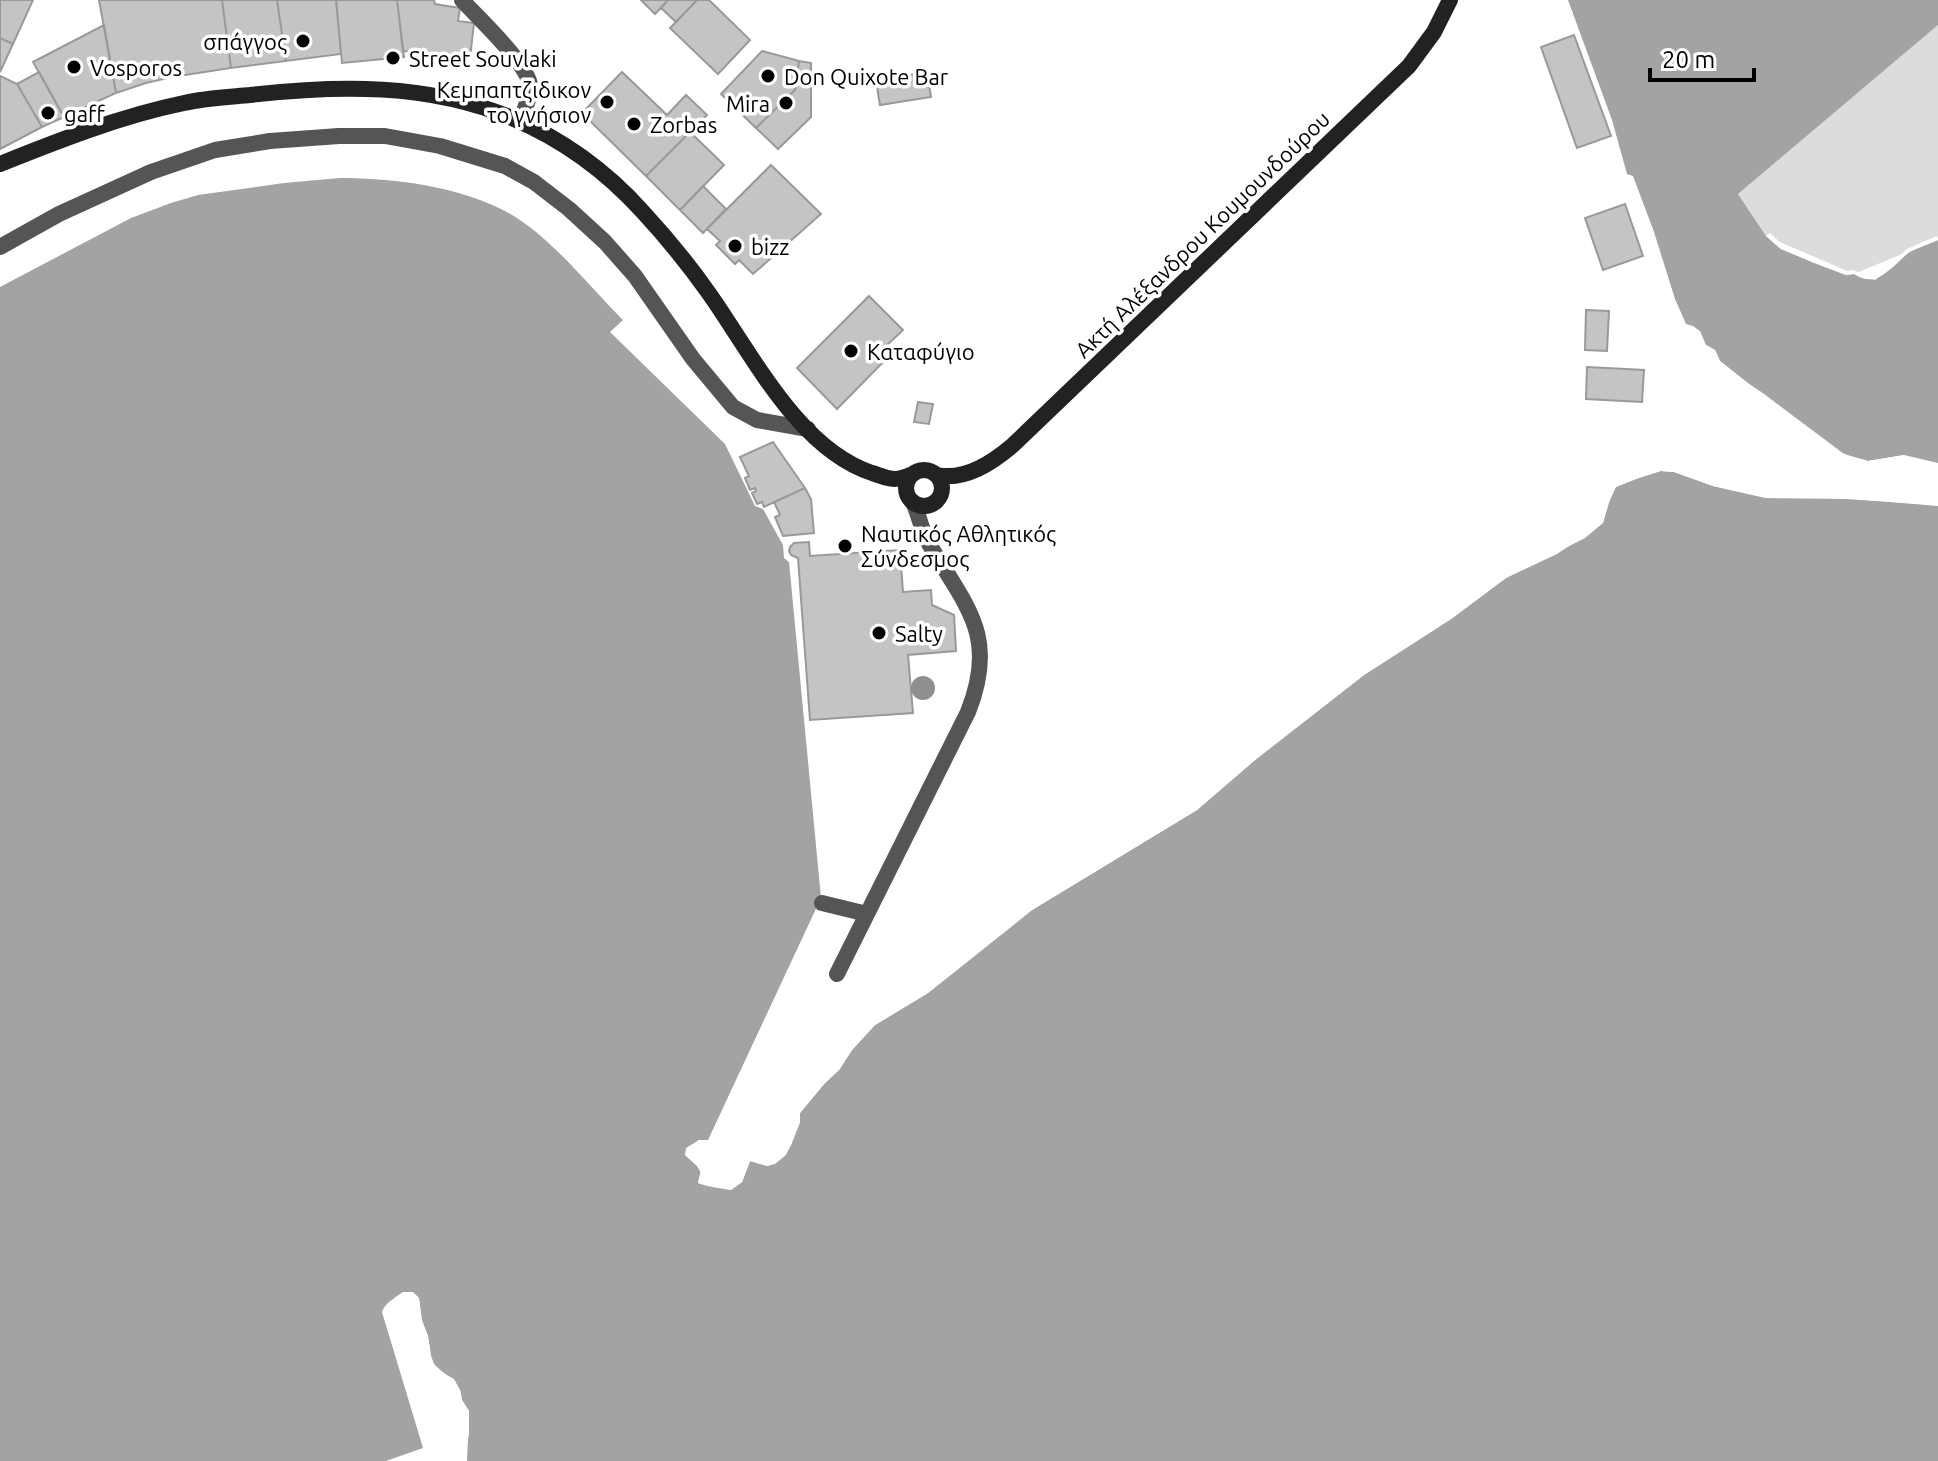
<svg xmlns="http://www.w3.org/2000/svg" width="1938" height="1461" viewBox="0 0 1938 1461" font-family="Ubuntu,sans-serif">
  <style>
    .green { fill: #dcdcdc }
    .water { fill: #a3a3a3 }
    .pier { fill: #fff }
    .building { fill: #c4c4c4; stroke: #999; stroke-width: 2 }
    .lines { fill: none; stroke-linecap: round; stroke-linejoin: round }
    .lane { stroke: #555; stroke-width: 16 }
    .street { stroke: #555; stroke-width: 16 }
    .secondary { stroke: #222; stroke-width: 16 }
    .tree { fill: #8f8f8f }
    .poi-dot { fill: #000; stroke: #fff; stroke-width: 3 }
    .labels { text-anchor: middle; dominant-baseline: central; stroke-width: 7; stroke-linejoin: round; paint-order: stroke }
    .poi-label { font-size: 22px; fill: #000; stroke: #fff; text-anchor: start }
    .street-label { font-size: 22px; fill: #000; stroke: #fff }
  </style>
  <rect width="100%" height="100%" fill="#fff"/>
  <path class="green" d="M1938,25v214l-84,35 -88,-38 -28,-42z"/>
  <path class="water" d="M1568,0h370v25l-200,169 28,42 15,13 65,26 8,-1c24,16 36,-8 54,-21 9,-6 20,-9 30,-13v223l-15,1 -19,-9 -36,6 -19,-5 -11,-5 -14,-12 -37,-25 -23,-20 -15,-10 -29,-23 -5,-11 -9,-5 -6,-14 -7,-5 -7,-2 -11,-25 -21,-67 -21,-56 -6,-2 -15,-54z
    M340,178c59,0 138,10 187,47 35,26 65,64 96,95l-13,12 115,112 30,62 8,3 20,36 1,13 5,4 32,336 -113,242h-9l-14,15 16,14 -3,14c9,4 23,5 33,7l11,-8 8,-21 18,5 23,-21 9,-23v-9l24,-29 15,-14 13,-20 23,-25 53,-32 104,-83 165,-100 58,-50 109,-85 87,-56 55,-41 79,-40 18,-15 9,-31 4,-5 9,-5 35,-11 14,1 39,14 53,12 49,-1 123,8v956h-1471l2,-50 -7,-11 -2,-10 -12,-14 -14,-11 -3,-9 -3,-20 -6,-16 -3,-22 -7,-6c-13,4 -25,7 -30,20l41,136 -37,13h-386v-1174l131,-69 40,-15 27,-8 86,-12z"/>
  <path class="pier" d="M1770,233l13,12 32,14 32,12 7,-1 9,5 11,1 16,-11 17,-16 30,-13 1,4 -29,12 -17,16 -17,12 -21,-6 -8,1 -32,-12 -33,-14 -15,-13z
    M1706,345l9,5 5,11 29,23 15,10 80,60 24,7 36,-6 34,8v4l-7,-1 -8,2 -20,-9 -35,6 -20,-5 -12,-5 -14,-13 -37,-25 -23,-20 -15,-9 -30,-24 -5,-11 -10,-7z
    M1661,467l14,1 39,14 52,12 89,1 70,5 13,1v5l-83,-7 -89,-1 -53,-12 -39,-14 -13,-1 -22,7 -23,9 -7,15 -6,21 -46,31 -51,24 -55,41 -87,56 -109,85 -58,50 -165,100 -104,83 -53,32 -23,25 -13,20 -15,14 -24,29v9l-9,23 -5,10 -11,9 -8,2 -17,-5 -8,21 -11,8 -33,-7 3,-10 -4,-7 -12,-11 1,-7 13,-8h13l-3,4h-9l-10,7 -1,2 16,14v7l-4,6h8l21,6 8,-7 3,-10 7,-12 12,1 8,4 5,-2 10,-8 5,-8 8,-23 1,-11 24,-29 15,-13 13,-21 24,-25 53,-32 104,-84 164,-99 58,-51 110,-84 86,-56 56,-42 79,-39 16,-14 9,-30 6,-7 10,-5z
    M403,1292h10l6,6 2,22 7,16 3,20 3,8 9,9 11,6 6,11 2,10 7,11v23l-3,17 1,10h-4l-1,-10 3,-17v-22l-7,-10 -1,-11 -5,-9 -11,-6 -10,-10 -4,-9 -3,-20 -6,-16 -3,-21 -4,-4h-7l-9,6 -1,-4z"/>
  <path class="building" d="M0,0h33l-20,44 -13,-6z
    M99,0h123l9,68 -59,9 -26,6 -30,10z
    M222,0h55l9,61 -55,7z
    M277,0h59l5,54 -55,7z
    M336,0h61l7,57 -62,6z
    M397,0h37l1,4 25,4 -2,13 16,2 -4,35 -67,-7z
    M641,0h27l-13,14z
    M668,0h29l-21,22 -15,-14z
    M697,0h12l41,40 -32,34 -48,-46z
    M104,25l12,68 -52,24 -31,-55z
    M1574,35l37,101 -34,12 -36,-101z
    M0,38l13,6 -13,28z
    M762,51l37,10 -4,29 -39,38 -35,-34z
    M799,61l12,2v54l-33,32 -22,-21 39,-38z
    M39,72l25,45 -22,10 -25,-43z
    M622,72l45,43 19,-20 21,20 -61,61 -64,-63z
    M927,72l4,25 -51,8 -4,-24z
    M0,76l17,8 25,43 -42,22z
    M690,132l34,33 -44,45 -34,-34z
    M771,165l50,49 -68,60 -14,-14 -4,4 -19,-19 4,-4 -13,-12z
    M703,186l23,23 -23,24 -23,-23z
    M1625,204l18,52 -40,14 -18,-52z
    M869,296l34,34 -19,18 7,6 -54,55 -40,-41z
    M1586,310l23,1 -2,40 -22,-1z
    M1587,367l57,3 -2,32 -56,-3z
    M918,402l15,2 -4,20 -15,-2z
    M773,442l32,46 -41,19 -2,-5 -5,2 -5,-11 4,-2 -1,-3 -5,2 -5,-12 4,-2 -9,-19z
    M805,488l6,11 3,34 -31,3 -8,-19 5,-2 -6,-13z
    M809,542l1,14 90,-6 3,42 28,-2 1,15 22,10 2,36 -48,4 5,58 -103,7 -12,-162 -7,-3 -2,-4 1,-4 4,-4z"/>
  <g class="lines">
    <path class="lane" d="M822,903l45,11
      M837,974l131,-262c31,-78 -3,-106 -40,-170 -7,-13 -9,-27 -15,-40"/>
    <path class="street" d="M462,0c16,18 65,63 68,85 1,12 -6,25 -10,36
      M0,247l59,-33 92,-42 64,-22 55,-9 69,-5h46l55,10 65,20 29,16 35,27 36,33 30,34 58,83 40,48 24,13 51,9"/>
    <path class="secondary" d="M0,164c60,-24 121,-48 184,-61 21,-5 44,-6 66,-8 88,-10 178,-12 262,23 50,21 95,54 131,94 23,25 46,53 65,80 43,60 90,157 164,181 7,2 16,6 23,6 6,0 13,-3 18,-5
      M906 488a18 18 0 1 1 36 0a18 18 0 1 1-36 0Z
      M937,475c28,6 55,-12 76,-30l396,-379 25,-34 16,-32"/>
  </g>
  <circle class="tree" cx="923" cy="688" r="12"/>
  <g class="poi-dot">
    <circle cx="303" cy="41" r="8"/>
    <circle cx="393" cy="58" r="8"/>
    <circle cx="74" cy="67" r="8"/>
    <circle cx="768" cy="76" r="8"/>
    <circle cx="607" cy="102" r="8"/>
    <circle cx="786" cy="103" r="8"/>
    <circle cx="48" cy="113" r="8"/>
    <circle cx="634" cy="124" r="8"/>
    <circle cx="735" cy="246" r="8"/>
    <circle cx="851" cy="351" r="8"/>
    <circle cx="845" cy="546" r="8"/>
    <circle cx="879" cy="633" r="8"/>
  </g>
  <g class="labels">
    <g class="poi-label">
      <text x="287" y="41" text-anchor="end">σπάγγος</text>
      <text x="409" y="58">Street Souvlaki</text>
      <text x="90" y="67">Vosporos</text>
      <text x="784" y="76">Don Quixote Bar</text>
      <text x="591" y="89" text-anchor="end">Κεμπαπτζιδικον<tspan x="591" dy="25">το γνήσιον</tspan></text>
      <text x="770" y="103" text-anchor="end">Mira</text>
      <text x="64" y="113">gaff</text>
      <text x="650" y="124">Zorbas</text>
      <text x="751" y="246">bizz</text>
      <text x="867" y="351">Καταφύγιο</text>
      <text x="861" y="533">Ναυτικός Αθλητικός<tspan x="861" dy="25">Σύνδεσμος</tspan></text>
      <text x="895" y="633">Salty</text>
    </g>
    <g class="street-label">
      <text transform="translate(1202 234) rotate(-44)">Ακτή Αλέξανδρου Κουμουνδούρου</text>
    </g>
  </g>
  <path d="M1650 68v12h104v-12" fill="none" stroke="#000000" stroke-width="4"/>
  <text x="1662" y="68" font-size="24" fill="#000000" stroke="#ffffff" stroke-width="6" paint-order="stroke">20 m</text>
</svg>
